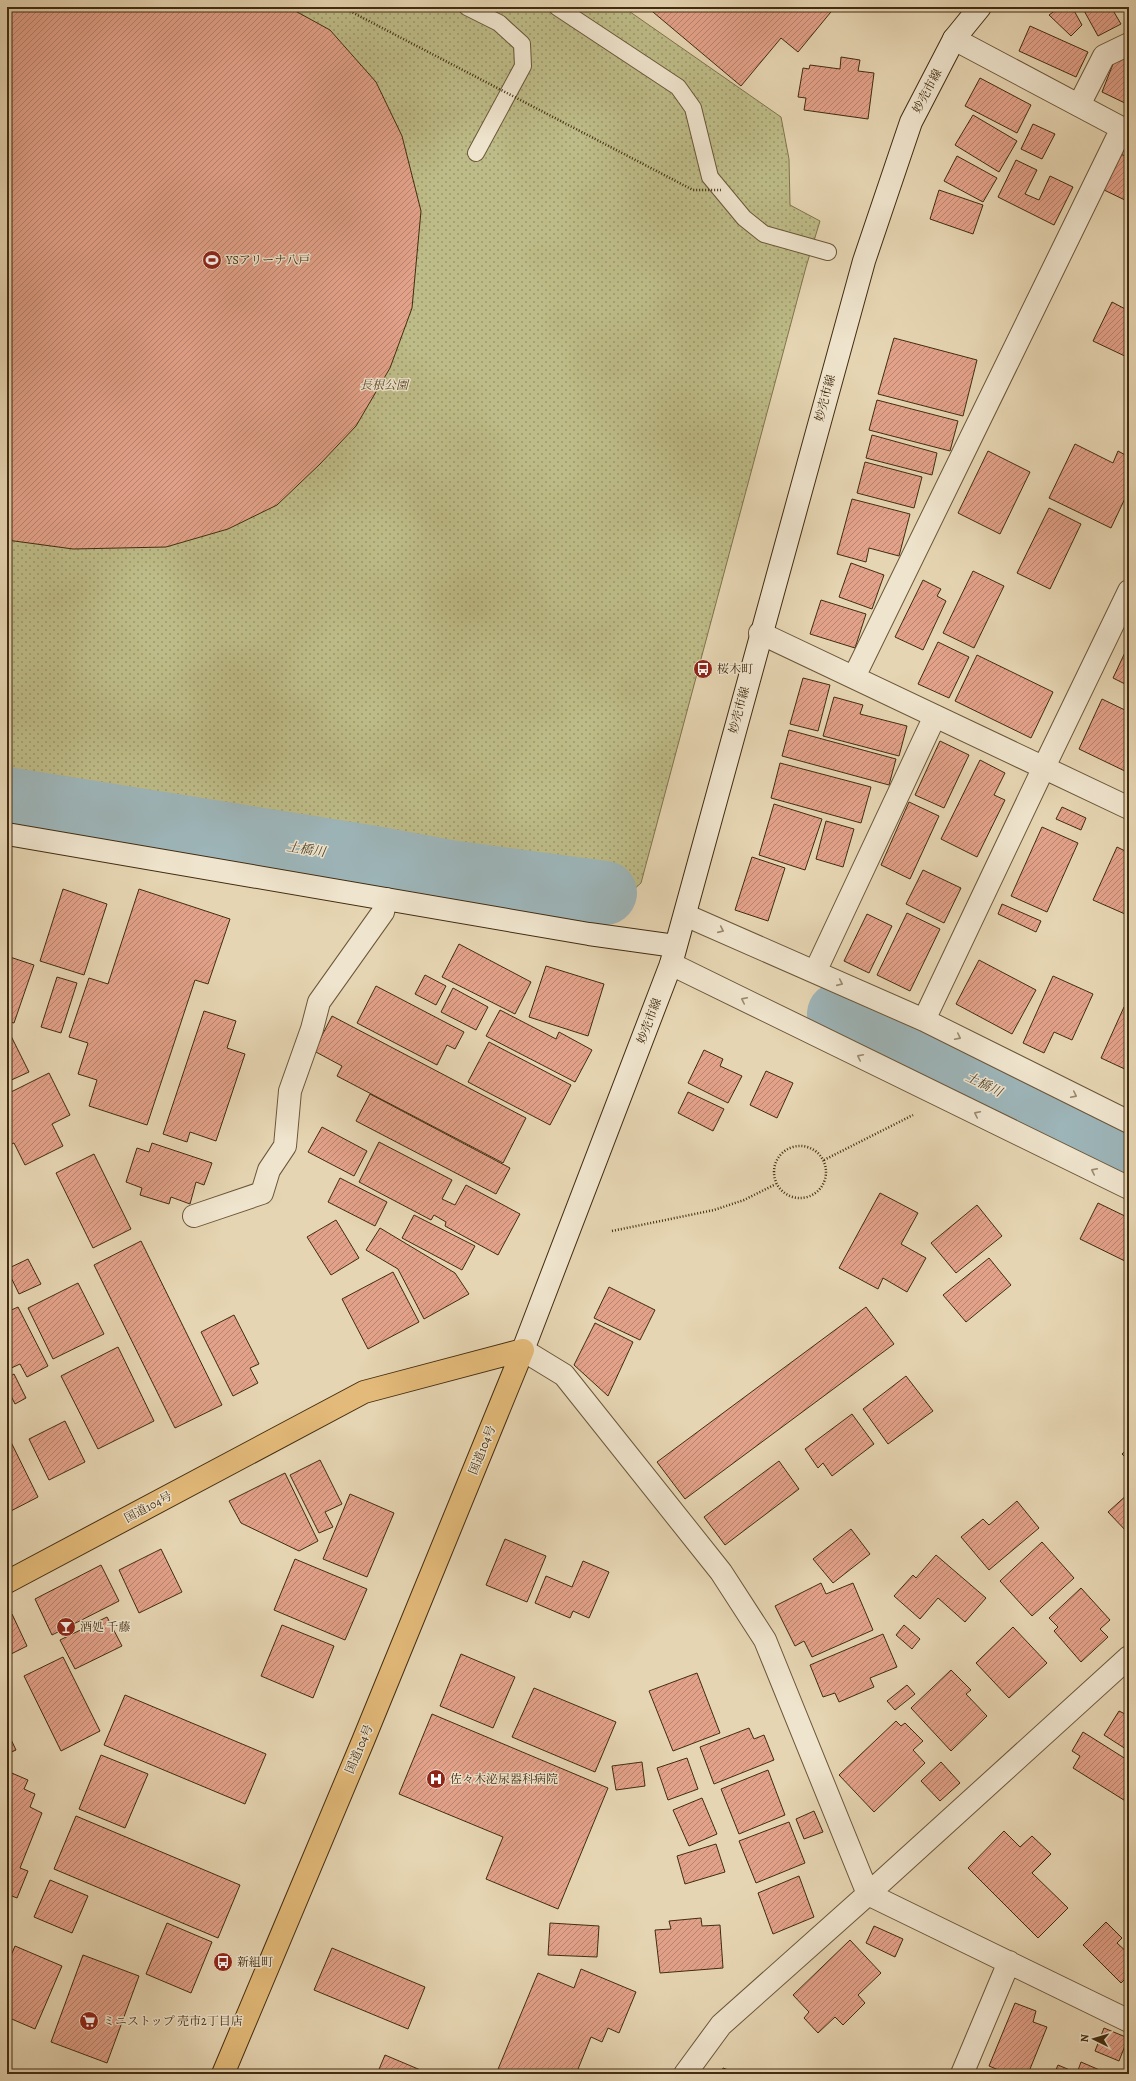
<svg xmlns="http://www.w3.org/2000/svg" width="1136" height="2081" viewBox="0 0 1136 2081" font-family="Alegreya,'Noto Serif JP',serif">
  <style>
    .park { fill: url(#park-dots); stroke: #80744c }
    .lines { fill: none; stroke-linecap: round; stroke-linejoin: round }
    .river { stroke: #9db5b9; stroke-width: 64 }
    .building { fill: url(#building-hatch); stroke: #422c10 }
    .lane-casing { stroke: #6b5638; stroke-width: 18 }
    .street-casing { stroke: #6b5638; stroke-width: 24 }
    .secondary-casing { stroke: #422c10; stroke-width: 24 }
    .highway-casing { stroke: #422c10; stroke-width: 24 }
    .path { stroke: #422c10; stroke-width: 2.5; stroke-dasharray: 1 2; stroke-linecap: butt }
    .lane { stroke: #efe4cd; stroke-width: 16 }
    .street { stroke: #efe4cd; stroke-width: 22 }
    .secondary { stroke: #efe4cd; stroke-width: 22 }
    .highway { stroke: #e3ba79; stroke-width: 22 }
    .path-bridge { stroke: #422c10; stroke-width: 2.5; stroke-dasharray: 1 2; stroke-linecap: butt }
    .oneway { stroke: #98886e }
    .labels { text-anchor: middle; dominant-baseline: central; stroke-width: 3; stroke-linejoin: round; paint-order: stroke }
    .street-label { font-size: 12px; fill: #422c10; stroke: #efe4cd }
    .poi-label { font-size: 12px; fill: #422c10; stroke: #efe4cd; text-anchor: start }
    .park-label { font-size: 12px; font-style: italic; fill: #5b4928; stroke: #efe4cd }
    .water-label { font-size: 13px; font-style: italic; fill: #544732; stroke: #efe4cd }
  </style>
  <defs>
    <pattern id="park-dots" width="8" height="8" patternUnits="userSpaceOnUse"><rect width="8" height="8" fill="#bdbb87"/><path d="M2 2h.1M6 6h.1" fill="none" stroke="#9b986d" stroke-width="1.8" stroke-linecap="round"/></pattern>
    <pattern id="building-hatch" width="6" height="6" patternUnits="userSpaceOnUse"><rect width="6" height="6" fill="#e2a189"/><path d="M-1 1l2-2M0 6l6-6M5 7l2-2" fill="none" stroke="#b9836f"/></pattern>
  </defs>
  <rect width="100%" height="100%" fill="#e6d5b2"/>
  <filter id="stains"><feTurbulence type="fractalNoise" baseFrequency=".005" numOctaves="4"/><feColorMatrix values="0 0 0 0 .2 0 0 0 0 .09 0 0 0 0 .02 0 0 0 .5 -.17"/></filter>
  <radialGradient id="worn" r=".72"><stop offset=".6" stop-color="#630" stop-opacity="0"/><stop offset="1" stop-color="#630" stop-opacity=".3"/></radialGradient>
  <path class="park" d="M7,7h616l158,110 8,42 1,46 30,16 -14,46 -165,616 -19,17 -31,-1 -213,-45 -13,13 -240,-38 -118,-21z"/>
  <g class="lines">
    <path class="river" d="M7,799l362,58 80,15 156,21
      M839,1014l290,141"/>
  </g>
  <path class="building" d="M7,7h281l42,23 46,52 26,54 19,75 -9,97 -22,60 -34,58 -36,38 -43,41 -49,24 -62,18 -93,2 -66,-9z
    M647,7h188l-37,45 -17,-14 -40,48z
    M1060,7h12l10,18 -11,11 -22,-21z
    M1082,7h29l10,17 -23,12z
    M1030,26l58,26 -12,25 -57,-26z
    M1129,52v53l-27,-13 13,-33z
    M841,57l19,3 -2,11 16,2 -6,46 -64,-9 2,-12 -8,-1 5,-29 6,1 1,-4 30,4z
    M980,78l51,27 -14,28 -52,-27z
    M973,115l44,26 -18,31 -44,-27z
    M1033,124l22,10 -13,25 -21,-10z
    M1119,153l10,5v44l-27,-13z
    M957,156l40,22 -14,24 -39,-21z
    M1016,160l21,10 -12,24 14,6 11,-24 23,11 -19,38 -56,-28z
    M939,190l44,15 -10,29 -43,-15z
    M1112,302l17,9v47l-36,-17z
    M894,338l83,22 -14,56 -85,-22z
    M877,400l81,21 -8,30 -81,-21z
    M872,435l65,18 -5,22 -66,-17z
    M1075,444l38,19 5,-12 11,6v33l-18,38 -62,-30z
    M988,451l42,21 -30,62 -42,-21z
    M865,462l57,15 -8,31 -57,-15z
    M852,499l58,15 -11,42 -30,-8 -3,14 -29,-8z
    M1049,508l32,16 -31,65 -33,-16z
    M851,563l33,12 -12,34 -33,-12z
    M973,571l31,15 -30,62 -31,-15z
    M923,580l18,9 -4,7 9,5 -23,49 -28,-13z
    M821,600l45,14 -11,34 -45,-14z
    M938,642l31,15 -20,41 -31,-14z
    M1129,644v42l-16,-8z
    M977,655l76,37 -22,46 -76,-37z
    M803,678l27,7 -12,46 -28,-7z
    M834,697l29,8 -3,9 47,12 -8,30 -76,-20z
    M1102,699l27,13v61l-50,-24z
    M789,730l107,29 -7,26 -107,-29z
    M940,741l29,14 -25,53 -29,-13z
    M980,760l25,13 -11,22 11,5 -28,57 -36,-18z
    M780,763l91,24 -10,36 -90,-25z
    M909,802l30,14 -29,63 -29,-14z
    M774,804l48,15 -17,51 -46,-15z
    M1062,807l24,11 -5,12 -25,-11z
    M826,821l28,8 -11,38 -27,-8z
    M1042,827l36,16 -31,69 -36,-16z
    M1117,847l12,6v52l-4,9 -32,-14z
    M752,857l33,11 -17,53 -33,-11z
    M923,870l38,18 -17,35 -38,-19z
    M63,889l44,15 -23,71 -44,-14z
    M139,889l91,30 -22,65 -13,-4 -48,145 -58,-19 8,-26 -19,-6 10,-31 -19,-6 20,-59 19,6z
    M1002,904l39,17 -5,11 -38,-18z
    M907,913l33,16 -30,62 -33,-16z
    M867,914l25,12 -23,47 -25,-12z
    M459,944l72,38 -16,32 -73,-37z
    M7,956l27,9 -20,58 -7,-2z
    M979,960l57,30 -24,44 -56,-30z
    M546,966l58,18 -16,52 -59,-19z
    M425,975l21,11 -10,19 -21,-11z
    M1053,976l40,18 -21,46 -18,-8 -10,21 -21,-10z
    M57,977l20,6 -16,50 -20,-6z
    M376,986l88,46 -9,17 -8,-4 -10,20 -80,-42z
    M453,988l35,19 -12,23 -35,-18z
    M1124,1007l5,3v61l-28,-13z
    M500,1010l56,29 3,-7 33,18 -17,32 -89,-46z
    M204,1011l32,10 -9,27 18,6 -29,87 -26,-9 -3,10 -24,-8z
    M332,1016l194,102 -23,45 -166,-87 5,-10 -28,-15z
    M7,1028l22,44 -22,10z
    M489,1042l82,43 -21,40 -82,-43z
    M704,1050l19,9 -3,7 22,10 -14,27 -40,-20z
    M766,1071l27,12 -16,35 -27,-13z
    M49,1073l21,42 -18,9 11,22 -38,19 -11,-22 -7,3v-52z
    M688,1092l36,17 -11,22 -35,-18z
    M370,1094l140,74 -14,26 -140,-73z
    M322,1127l45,24 -13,25 -46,-24z
    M379,1142l73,38 -10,19 13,6 11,-20 54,29 -22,41 -53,-29 1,-4 -12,-7 -3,5 -72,-38z
    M152,1143l60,20 -8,22 -8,-3 -6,22 -19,-7 -2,7 -29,-9 2,-7 -16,-6 11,-34 12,4z
    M94,1154l37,75 -38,19 -37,-75z
    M340,1178l47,24 -12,24 -47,-24z
    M880,1193l38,20 -17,31 25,14 -19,34 -24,-14 -5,11 -39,-21z
    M1098,1203l31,15v45l-49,-24z
    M977,1205l25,31 -46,37 -25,-30z
    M414,1215l61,31 -13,24 -60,-32z
    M336,1220l23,38 -28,17 -24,-38z
    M380,1228l75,45 14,21 -45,25 -26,-50 -32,-19z
    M141,1241l81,164 -47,23 -81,-163z
    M989,1258l22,27 -45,37 -23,-27z
    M28,1259l13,25 -22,10 -12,-25z
    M393,1272l26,50 -51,27 -26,-50z
    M78,1283l26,51 -51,25 -25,-51z
    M609,1287l46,23 -15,30 -46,-22z
    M18,1307l30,59 -21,11 -7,-13 -13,6v-58z
    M866,1307l28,37 -209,155 -28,-37z
    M234,1315l25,49 -9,4 8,15 -25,13 -32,-64z
    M595,1323l38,19 -25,54 -34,-31z
    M118,1347l36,74 -56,28 -37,-73z
    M14,1374l12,24 -11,6 -8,-16v-10z
    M906,1376l27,35 -45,33 -25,-35z
    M852,1414l22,30 -42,32 -9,-13 -5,5 -13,-19z
    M65,1421l20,41 -36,18 -20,-41z
    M7,1434l31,63 -31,16z
    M1129,1448v13l-7,-7z
    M320,1460l22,44 -17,8 8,15 -14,6 -29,-58z
    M779,1461l20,28 -74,56 -21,-28z
    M285,1473l33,68 -19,10 -58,-28 -12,-22z
    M1129,1493v41l-21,-22z
    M350,1494l44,19 -27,64 -44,-18z
    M1017,1501l22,27 -50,42 -28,-33 22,-18 6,6z
    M851,1529l19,25 -37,29 -20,-24z
    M505,1539l41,17 -19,46 -41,-17z
    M1042,1542l32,36 -42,38 -32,-35z
    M161,1549l21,43 -43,21 -20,-43z
    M936,1555l50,43 -21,24 -27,-24 -18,21 -26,-23 19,-21 3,3z
    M295,1559l72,30 -22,51 -71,-30z
    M583,1561l26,11 -20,46 -16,-7 -3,7 -35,-15 11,-27 26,11z
    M101,1565l18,36 -67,34 -17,-36z
    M821,1583l5,11 27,-11 20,47 -61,27 -8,-16 -9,5 -20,-40z
    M1081,1588l29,32 -10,9 8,8 -27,25 -27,-31 4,-4 -9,-9z
    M12,1614l15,32 -18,9 -2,-5v-34z
    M107,1617l15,29 -47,23 -15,-29z
    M282,1625l52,21 -21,52 -52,-22z
    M904,1625l16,14 -8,10 -16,-14z
    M1013,1627l34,36 -38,35 -33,-35z
    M883,1634l14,33 -27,11 4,9 -35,15 -4,-9 -12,4 -13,-32z
    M461,1654l54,23 -22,51 -53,-22z
    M63,1657l37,74 -39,20 -37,-75z
    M951,1670l20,20 -5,4 21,22 -36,35 -40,-43z
    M697,1673l23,60 -47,18 -24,-60z
    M907,1685l8,9 -20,16 -8,-9z
    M534,1688l82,34 -21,50 -83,-35z
    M125,1695l141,59 -21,50 -141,-59z
    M1119,1711l10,5v35l-25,-16z
    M432,1714l176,74 -50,121 -72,-30 17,-42 -104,-43z
    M896,1721l5,5 4,-3 18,18 -10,9 12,13 -51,49 -35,-37z
    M749,1728l5,11 10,-4 10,25 -60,24 -14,-37z
    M7,1731l9,19 -9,4z
    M1083,1732l46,29v39l-2,2 -54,-34 7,-12 -8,-5z
    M101,1755l47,19 -23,54 -46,-19z
    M687,1758l11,31 -30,11 -11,-32z
    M642,1762l3,24 -29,4 -4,-24z
    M941,1762l19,21 -20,18 -19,-20z
    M768,1770l17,45 -46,19 -18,-45z
    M7,1771l21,9 -4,9 11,5 -5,13 12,6 -22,55 8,3 -11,27 -10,-4z
    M702,1798l15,36 -28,12 -16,-36z
    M814,1811l9,21 -19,7 -8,-20z
    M76,1816l164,69 -22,53 -164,-69z
    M789,1822l16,41 -49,20 -17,-42z
    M1004,1831l16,16 12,-11 19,18 -19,19 36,35 -30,30 -70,-70z
    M716,1844l9,28 -40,12 -8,-28z
    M799,1876l15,41 -41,17 -15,-41z
    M50,1880l38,16 -16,37 -38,-16z
    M701,1918l1,8 18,-1 3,43 -63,5 -5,-43 16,-1 -2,-8z
    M1106,1922l16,16 -5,5 12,11v21l-8,8 -38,-38z
    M167,1923l45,19 -21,51 -45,-19z
    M550,1923l49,3 -2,31 -49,-2z
    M874,1926l29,13 -8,18 -29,-14z
    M850,1940l31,33 -23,22 7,8 -22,22 -8,-8 -17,16 -14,-15 5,-6 -16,-17z
    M15,1946l47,20 -27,63 -28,-12v-52z
    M332,1948l93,39 -17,42 -94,-39z
    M83,1955l56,21 -32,87 -56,-21z
    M581,1969l55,23 -17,41 -11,-5 -6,14 -11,-5 -15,37h-80l42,-101 36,15z
    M1015,2003l21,8 -3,11 14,5 -19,47h-20l-19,-8z
    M1104,2028l24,10 -9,23 -24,-10z
    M385,2055l45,19h-53z
    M1081,2062l28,12h-55l4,-9 19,8z
    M723,2068l16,6h-18z"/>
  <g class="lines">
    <g class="lane-casing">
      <path id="lane" d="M467,7l32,16 23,21 1,22 -47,87
        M557,7l121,80 15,21 17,69 34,41 20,16 64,18"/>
    </g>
    <g class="street-casing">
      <path id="street" d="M954,39l175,93
        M1079,105l25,-49 25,-12
        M760,633l369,175
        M854,677l268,-549
        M685,915l239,105 205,102
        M671,964l458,224
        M815,972l120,-256
        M924,1020l120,-253 85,-176
        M194,1216l68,-23 7,-23 16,-24 5,-55 22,-62 7,-27 64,-90 3,-13
        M523,1350l41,25 157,197 44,68 103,254 261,127
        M685,2074l36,-49 147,-131 261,-237
        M962,2074l47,-112"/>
    </g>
    <g class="secondary-casing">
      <path id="secondary" d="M7,834l582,100 86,12
        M523,1350l148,-386 193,-703 47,-139 43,-83 26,-32"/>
    </g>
    <g class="highway-casing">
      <path id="highway" d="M7,1582l357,-190 159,-42
        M223,2074l140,-333 160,-391"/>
    </g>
    <path class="path" d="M774 1172a26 26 0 1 1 52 0a26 26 0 1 1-52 0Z
      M824,1160l89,-45
      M612,1231l102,-21 30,-10 32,-16"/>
    <use href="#lane" class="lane"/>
    <use href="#street" class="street"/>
    <use href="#secondary" class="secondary"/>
    <use href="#highway" class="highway"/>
    <path class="path-bridge" d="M342,7l351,183h28"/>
  </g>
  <defs><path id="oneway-chevron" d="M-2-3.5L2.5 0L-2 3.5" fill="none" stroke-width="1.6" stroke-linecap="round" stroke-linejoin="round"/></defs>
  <g class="oneway">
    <use href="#oneway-chevron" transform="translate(721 930) rotate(24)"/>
    <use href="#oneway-chevron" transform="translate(840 983) rotate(24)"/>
    <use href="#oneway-chevron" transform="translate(744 1000) rotate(-154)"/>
    <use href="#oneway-chevron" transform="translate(958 1037) rotate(26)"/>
    <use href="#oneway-chevron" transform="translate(860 1057) rotate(-154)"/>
    <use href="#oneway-chevron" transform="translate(1074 1095) rotate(26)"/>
    <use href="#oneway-chevron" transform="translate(977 1114) rotate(-154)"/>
    <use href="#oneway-chevron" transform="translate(1094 1171) rotate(-154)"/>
  </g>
  <defs>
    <g id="stadium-disc" transform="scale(1)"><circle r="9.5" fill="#8f2418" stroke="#efe4cd"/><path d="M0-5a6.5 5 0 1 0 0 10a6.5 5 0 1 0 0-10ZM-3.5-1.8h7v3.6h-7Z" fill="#fff"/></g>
    <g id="bus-disc" transform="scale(1)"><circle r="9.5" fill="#8f2418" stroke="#efe4cd"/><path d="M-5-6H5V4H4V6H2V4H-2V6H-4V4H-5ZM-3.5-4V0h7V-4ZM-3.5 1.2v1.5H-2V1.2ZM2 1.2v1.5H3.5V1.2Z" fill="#fff"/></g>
    <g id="bar-disc" transform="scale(1)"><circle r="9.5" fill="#8f2418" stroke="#efe4cd"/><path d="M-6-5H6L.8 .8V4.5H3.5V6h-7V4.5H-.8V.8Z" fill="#fff"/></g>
    <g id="hospital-disc" transform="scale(1)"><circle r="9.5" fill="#8f2418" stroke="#efe4cd"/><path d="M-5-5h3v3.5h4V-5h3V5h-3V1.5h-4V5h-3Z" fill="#fff"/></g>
    <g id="supermarket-disc" transform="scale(1)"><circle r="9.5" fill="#8f2418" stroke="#efe4cd"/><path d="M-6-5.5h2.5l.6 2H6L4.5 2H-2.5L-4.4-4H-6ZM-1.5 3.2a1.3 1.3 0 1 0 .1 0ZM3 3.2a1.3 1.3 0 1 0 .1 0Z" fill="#fff"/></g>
  </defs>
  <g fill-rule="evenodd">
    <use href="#stadium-disc" x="212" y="260"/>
    <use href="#bus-disc" x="703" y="669"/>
    <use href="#bar-disc" x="66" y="1627"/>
    <use href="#hospital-disc" x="436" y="1779"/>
    <use href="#bus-disc" x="223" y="1962"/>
    <use href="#supermarket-disc" x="89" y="2021"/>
  </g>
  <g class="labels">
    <g class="street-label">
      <text transform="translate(927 91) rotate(-62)">妙売市線</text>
      <text transform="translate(825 398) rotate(-75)">妙売市線</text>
      <text transform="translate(739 710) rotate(-75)">妙売市線</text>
      <text transform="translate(649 1021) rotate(-69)">妙売市線</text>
      <text transform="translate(482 1450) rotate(-68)">国道104号</text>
      <text transform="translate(148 1507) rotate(-28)">国道104号</text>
      <text transform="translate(359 1749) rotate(-67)">国道104号</text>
    </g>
    <g class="poi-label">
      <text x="226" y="260">YSアリーナ八戸</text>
      <text x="717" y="669">桜木町</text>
      <text x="80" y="1627">酒処 千藤</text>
      <text x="450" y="1779">佐々木泌尿器科病院</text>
      <text x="237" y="1962">新組町</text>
      <text x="103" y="2021">ミニストップ 売市2丁目店</text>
    </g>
    <g class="park-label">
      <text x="384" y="385">長根公園</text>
    </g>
    <g class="water-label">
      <text transform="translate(306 849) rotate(9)">土橋川</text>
      <text transform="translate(984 1084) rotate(26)">土橋川</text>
    </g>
  </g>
  <rect width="1136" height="2081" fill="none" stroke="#e6d5b2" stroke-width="24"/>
  <rect x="8" y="8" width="1120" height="2065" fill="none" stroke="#422c10" stroke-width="2"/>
  <rect x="12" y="12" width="1112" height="2057" fill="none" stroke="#422c10"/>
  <g transform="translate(1094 2039) rotate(275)" stroke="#efe4cd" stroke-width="3" paint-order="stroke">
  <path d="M0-3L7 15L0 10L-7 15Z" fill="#422c10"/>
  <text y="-6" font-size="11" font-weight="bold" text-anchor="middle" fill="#422c10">N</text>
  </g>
  <rect width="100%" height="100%" filter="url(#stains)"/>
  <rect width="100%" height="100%" fill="url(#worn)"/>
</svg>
